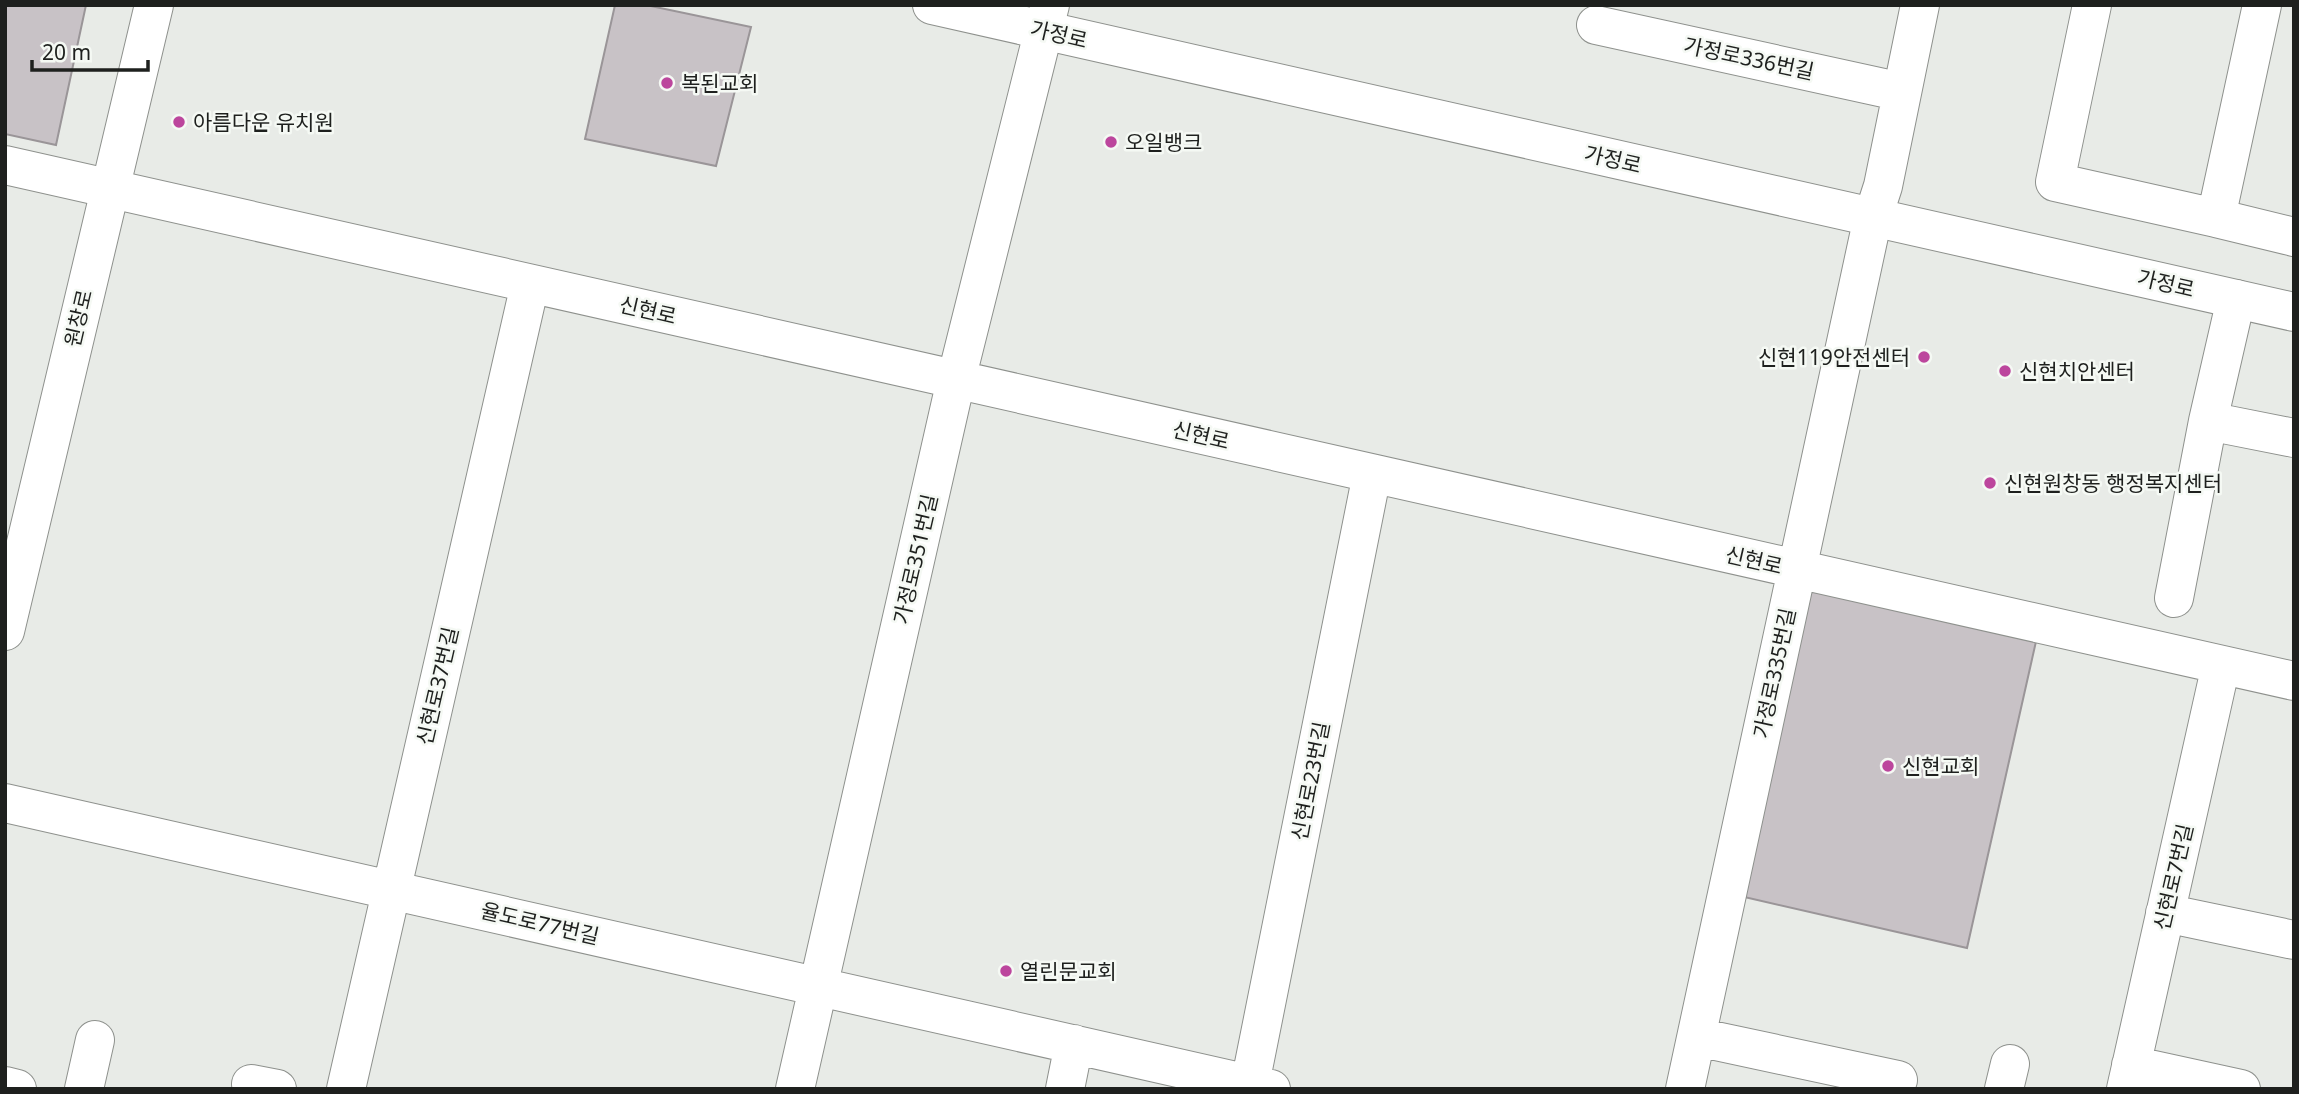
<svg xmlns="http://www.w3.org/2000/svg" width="2299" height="1094" viewBox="0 0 2299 1094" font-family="'Noto Sans','Noto Sans KR',sans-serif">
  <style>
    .building { fill: #c8c2c6; stroke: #9a9598; stroke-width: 2 }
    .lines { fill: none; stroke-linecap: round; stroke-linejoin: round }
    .street-casing { stroke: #8e918d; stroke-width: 40 }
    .secondary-casing { stroke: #8e918d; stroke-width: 40 }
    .street { stroke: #fff; stroke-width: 38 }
    .secondary { stroke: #fff; stroke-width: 38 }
    .poi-dot { fill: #bc469d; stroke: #f5f9f4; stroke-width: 2.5 }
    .labels { text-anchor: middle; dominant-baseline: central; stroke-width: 5; stroke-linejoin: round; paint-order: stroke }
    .street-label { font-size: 21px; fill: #1e201e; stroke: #f5f9f4 }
    .poi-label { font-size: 21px; fill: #1e201e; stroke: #f5f9f4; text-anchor: start }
  </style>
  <rect width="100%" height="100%" fill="#e8ebe7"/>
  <path class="building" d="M5,5h81l-30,140 -51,-11z
    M615,5h31l105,22 -35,139 -131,-27z
    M1807,585l230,52 -70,311 -227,-52z"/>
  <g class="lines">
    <g class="street-casing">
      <path id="street" d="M2092,5l-37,177 161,36
        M2262,5l-46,213 78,19
        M1596,25l306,67
        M5,165l2289,516
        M2208,421l86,17
        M2174,598l34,-177 28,-122
        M5,803l1266,286
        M2165,913l129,27
        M1697,1037l201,43
        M2131,1065l110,24
        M251,1084l26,5
        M5,1086l12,3
        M84,1089l11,-49
        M346,1089l184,-805
        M795,1089l161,-709 94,-375
        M1065,1089l9,-45
        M1249,1089l123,-615
        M1685,1089l188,-872 10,-31 37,-181
        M2004,1089l6,-25
        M2126,1089l95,-424"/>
    </g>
    <g class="secondary-casing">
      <path id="secondary" d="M932,5l1362,307
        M5,631l149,-626"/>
    </g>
    <use href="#street" class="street"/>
    <use href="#secondary" class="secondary"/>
  </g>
  <g class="poi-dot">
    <circle cx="667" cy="83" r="7"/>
    <circle cx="179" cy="122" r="7"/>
    <circle cx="1111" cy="142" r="7"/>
    <circle cx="1924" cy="357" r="7"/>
    <circle cx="2005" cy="371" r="7"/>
    <circle cx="1990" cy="483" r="7"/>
    <circle cx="1888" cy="766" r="7"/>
    <circle cx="1006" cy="971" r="7"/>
  </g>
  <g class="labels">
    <g class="street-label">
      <text transform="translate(1059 34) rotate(13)">가정로</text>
      <text transform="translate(1749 58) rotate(12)">가정로336번길</text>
      <text transform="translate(1613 159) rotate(13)">가정로</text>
      <text transform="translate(2166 283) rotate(13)">가정로</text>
      <text transform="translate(648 310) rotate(13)">신현로</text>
      <text transform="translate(78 318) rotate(-77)">원창로</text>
      <text transform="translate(1201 435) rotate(13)">신현로</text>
      <text transform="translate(915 559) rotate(-77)">가정로351번길</text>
      <text transform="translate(1754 560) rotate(13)">신현로</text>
      <text transform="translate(1774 673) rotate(-78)">가정로335번길</text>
      <text transform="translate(437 686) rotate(-77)">신현로37번길</text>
      <text transform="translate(1310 781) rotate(-79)">신현로23번길</text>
      <text transform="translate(2173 877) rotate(-77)">신현로7번길</text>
      <text transform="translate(540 923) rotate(13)">율도로77번길</text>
    </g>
    <g class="poi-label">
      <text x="681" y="83">복된교회</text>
      <text x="193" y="122">아름다운 유치원</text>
      <text x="1125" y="142">오일뱅크</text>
      <text x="1910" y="357" text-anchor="end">신현119안전센터</text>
      <text x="2019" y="371">신현치안센터</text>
      <text x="2004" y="483">신현원창동 행정복지센터</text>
      <text x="1902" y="766">신현교회</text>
      <text x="1020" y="971">열린문교회</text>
    </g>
  </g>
  <rect width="2299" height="1094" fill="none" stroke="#1e201e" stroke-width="14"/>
  <path d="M32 60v10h116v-10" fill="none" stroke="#1e201e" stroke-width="3.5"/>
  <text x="42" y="60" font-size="21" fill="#1e201e" stroke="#f5f9f4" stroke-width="5" paint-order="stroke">20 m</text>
</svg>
